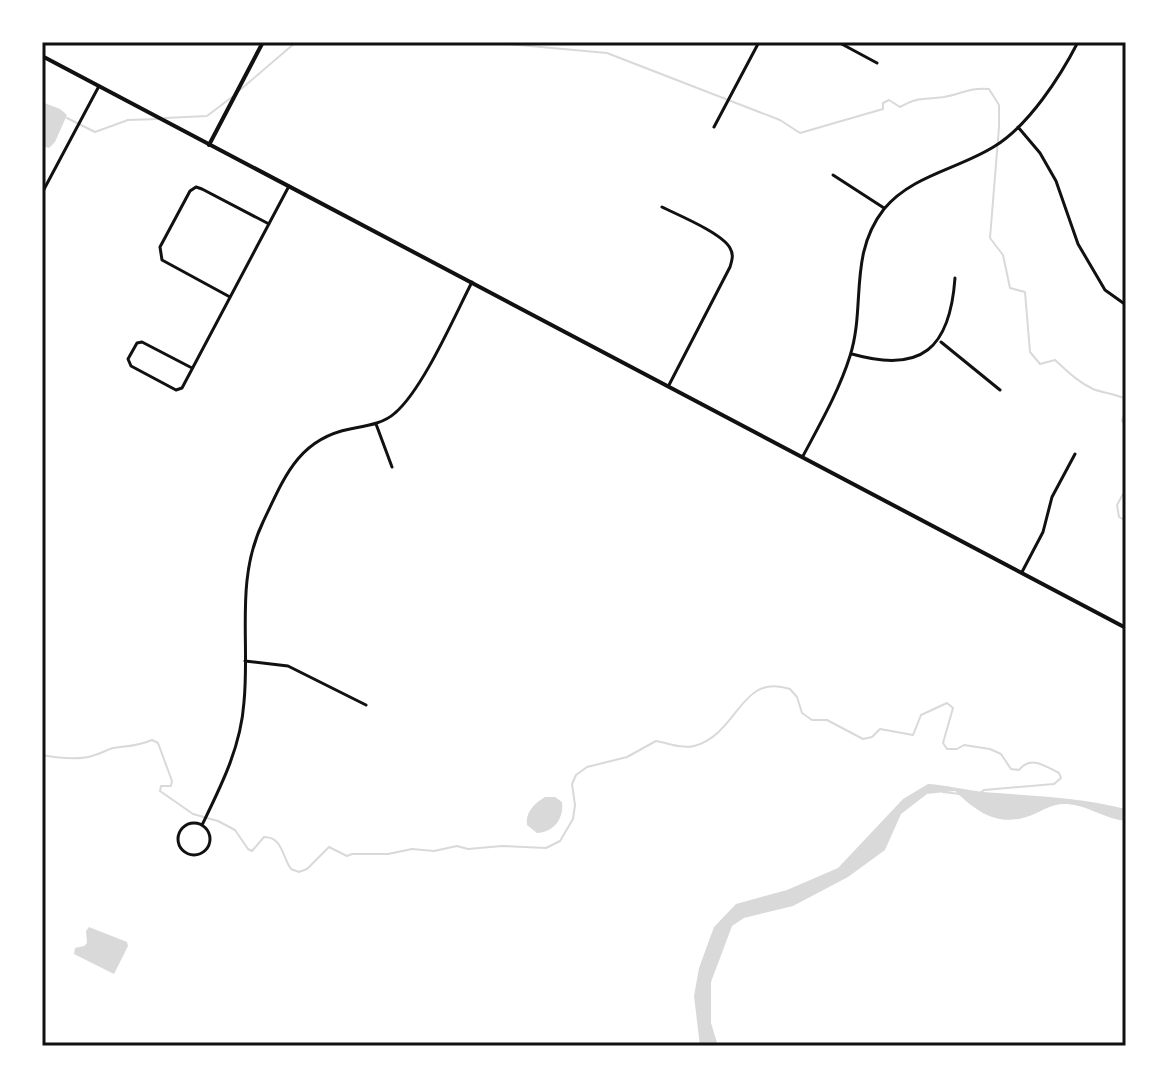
<svg xmlns="http://www.w3.org/2000/svg" width="1168" height="1088" viewBox="0 0 1168 1088" font-family="Helvetica,sans-serif">
  <style>
    .water { fill: #d9d9d9 }
    .lines { fill: none; stroke-linecap: round; stroke-linejoin: round }
    .stream { stroke: #d9d9d9; stroke-width: 2 }
    .minor { stroke: #111; stroke-width: 3 }
    .secondary { stroke: #111; stroke-width: 4 }
    .primary { stroke: #111; stroke-width: 4 }
    .neatline { fill: none; stroke: #111; stroke-width: 3 }
  </style>
  <rect width="100%" height="100%" fill="#fff"/>
  <path class="water" d="M42,102l18,7 7,6 -12,27 -6,6 -7,-2z
    M928,784c19,1 37,6 55,8 49,4 96,5 143,17v12c-21,-2 -39,-16 -59,-17 -13,-1 -24,6 -35,11 -33,13 -54,-2 -77,-24l-28,3 -26,20 -16,36 -37,27 -55,29 -49,12 -12,8 -21,56v41l7,23h-18l-6,-50 5,-28 15,-41 22,-23 51,-14 51,-22 65,-69z
    M545,797h10l7,5c2,17 -8,30 -25,31l-10,-8c-2,-13 8,-22 18,-28z
    M89,927l38,15 1,4 -14,28 -40,-20 1,-6 9,-2 3,-3 -1,-12z"/>
  <g class="lines">
    <path class="stream" d="M486,42l121,11 173,67 20,13 83,-24v-6l6,-3 11,7c20,-11 23,-7 44,-10 18,-3 25,-10 45,-8l10,16v22l-9,111 13,17 7,33 15,4 5,60 10,12 15,-4c12,11 23,22 38,29 11,4 22,5 33,10
      M240,90l56,-48
      M67,118l28,14 33,-12 30,-1
      M165,118l42,-2 25,-19
      M1126,408l-4,13 4,5
      M1126,495l-3,-1 -6,11 2,12 7,4
      M42,755c16,3 37,6 53,0 7,-2 11,-5 18,-7 14,-2 26,-2 39,-8l6,3 14,38 -1,5h-10l-1,5 33,23 25,7 17,9 13,19 4,2 12,-14c19,0 18,20 27,32l8,3 8,-3 22,-22 18,9 5,-2h36l24,-5 22,2 23,-5 11,3 34,-3 44,2 14,-7 13,-22 2,-14 -3,-21 4,-9 11,-8 40,-10 29,-16c12,2 26,8 38,5 45,-12 46,-74 96,-57l7,8 5,16 10,7h15l36,19 9,-2 8,-8 33,6 8,-20 26,-12 6,5 -10,35 4,6h10l7,-4 26,4 11,5 10,15 8,1c12,-15 26,-4 40,3l2,5 -7,6 -70,6 -4,3
      M943,792l17,2"/>
    <path class="minor" d="M838,42l39,21
      M714,127l45,-85
      M1018,127l22,26 16,28 22,63 27,46 21,15
      M833,175l51,33
      M42,193l57,-107
      M662,207c16,8 60,26 68,41 4,7 2,12 0,19l-61,118
      M230,297l-68,-37 -2,-13 30,-56 6,-4 6,2 67,35
      M941,342l59,48
      M852,354c70,20 98,-6 103,-76
      M192,368l-50,-26 -5,1 -9,16 3,7 45,24 6,-2 107,-202
      M376,424l16,43
      M803,456c17,-32 36,-65 47,-100 16,-50 -2,-101 34,-147 28,-34 75,-40 111,-63 34,-21 65,-69 83,-104
      M1022,572l21,-40 9,-35 23,-43
      M245,661l43,5 78,39
      M178 839a16 16 0 1 1 32 0a16 16 0 1 1-32 0Z
      M203,823c19,-39 38,-77 41,-121 6,-62 -9,-122 19,-180 21,-44 35,-83 87,-93 15,-3 33,-5 45,-16 28,-24 59,-96 77,-131"/>
    <path class="secondary" d="M209,145l54,-103"/>
    <path class="primary" d="M42,56l1084,572"/>
  </g>
  <rect width="1168" height="1088" fill="none" stroke="#ffffff" stroke-width="88"/>
  <rect x="44" y="44" width="1080" height="1000" class="neatline"/>
</svg>
